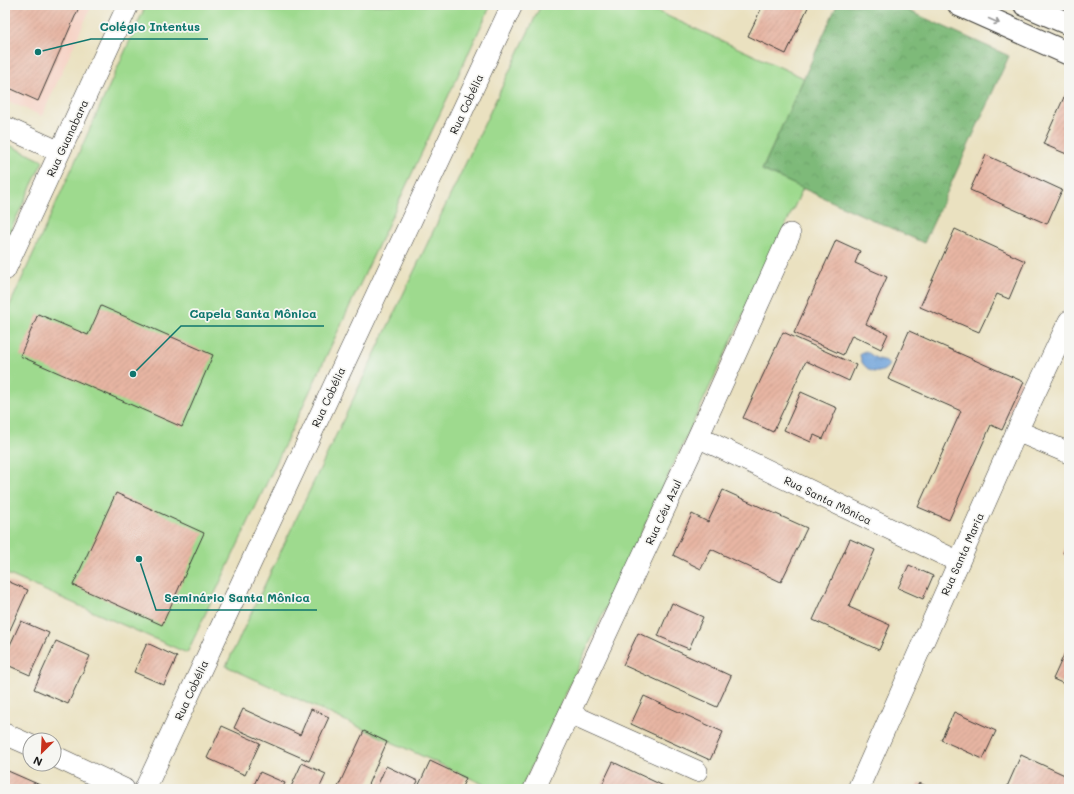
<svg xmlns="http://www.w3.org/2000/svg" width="1074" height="794" viewBox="0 0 1074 794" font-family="Mali,sans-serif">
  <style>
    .built { fill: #f6d2c4 }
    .grass { fill: #9eda8e; stroke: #5d7b55 }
    .forest { fill: url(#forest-crowns); stroke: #4d6b4a }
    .water { fill: url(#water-ripples); stroke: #445e7a }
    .building { fill: url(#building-hatch) }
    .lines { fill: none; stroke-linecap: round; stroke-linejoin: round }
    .minor-casing { stroke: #3b3a35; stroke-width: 22 }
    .tertiary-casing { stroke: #3b3a35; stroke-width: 24 }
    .minor { stroke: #fff; stroke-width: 21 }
    .tertiary { stroke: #fff; stroke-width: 22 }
    .oneway { stroke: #999 }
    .labels { text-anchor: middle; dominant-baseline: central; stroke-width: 3.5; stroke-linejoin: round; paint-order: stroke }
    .street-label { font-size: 11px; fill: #1c1c1c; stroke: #f6f6f2 }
    .leader { fill: none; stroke: #0f766e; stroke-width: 1.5 }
    .callout-dot { fill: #0f766e; stroke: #f6f6f2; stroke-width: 1.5 }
    .callout-label { font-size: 12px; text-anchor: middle; font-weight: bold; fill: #0f766e; stroke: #f6f6f2; stroke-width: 3.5; stroke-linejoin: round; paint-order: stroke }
  </style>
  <defs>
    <pattern id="forest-crowns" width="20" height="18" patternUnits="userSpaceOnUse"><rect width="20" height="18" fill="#7eba79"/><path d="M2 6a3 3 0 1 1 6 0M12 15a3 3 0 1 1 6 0" fill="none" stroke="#6c9f68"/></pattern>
    <pattern id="water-ripples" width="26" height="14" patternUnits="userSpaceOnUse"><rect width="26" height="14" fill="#6da1d9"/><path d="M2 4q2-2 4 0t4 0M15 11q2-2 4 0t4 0" fill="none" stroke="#5982af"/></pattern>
    <pattern id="building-hatch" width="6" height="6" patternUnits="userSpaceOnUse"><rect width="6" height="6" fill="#e7b5a3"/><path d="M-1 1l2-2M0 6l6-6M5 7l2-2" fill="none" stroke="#c69b8c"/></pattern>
  </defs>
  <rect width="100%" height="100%" fill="#f6f6f2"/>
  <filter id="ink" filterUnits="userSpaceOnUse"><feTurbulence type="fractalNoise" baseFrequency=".025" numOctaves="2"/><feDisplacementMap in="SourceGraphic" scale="8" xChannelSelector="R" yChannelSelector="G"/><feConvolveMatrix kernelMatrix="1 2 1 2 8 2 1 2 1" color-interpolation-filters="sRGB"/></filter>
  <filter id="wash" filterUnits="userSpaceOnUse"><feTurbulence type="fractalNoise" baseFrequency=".012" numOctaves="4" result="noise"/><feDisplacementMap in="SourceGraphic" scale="16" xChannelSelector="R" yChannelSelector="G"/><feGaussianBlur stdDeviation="0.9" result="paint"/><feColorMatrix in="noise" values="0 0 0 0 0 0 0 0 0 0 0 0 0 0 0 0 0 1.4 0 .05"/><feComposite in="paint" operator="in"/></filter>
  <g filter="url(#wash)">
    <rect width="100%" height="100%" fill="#eae1c0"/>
    <path class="built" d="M5,5h87l-50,111 -37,-16z"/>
    <path class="grass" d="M146,5h345l-304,648 -182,-80v-257z
      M541,5h102l161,73 -42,92 41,18 -282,601h-27l-268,-123z
      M5,143l38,18 -38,81z"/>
    <path class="forest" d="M837,5h59l113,51 -85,187 -162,-73z"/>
    <path class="water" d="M866,351c3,2 5,4 8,6 6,4 10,1 15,8 -5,8 -16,10 -23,2 -4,-3 -5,-7 -6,-12l2,-3z"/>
    <g id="blocks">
      <path class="building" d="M5,5h75l-42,96 -33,-15z
        M763,5h46l-23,49 -38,-18z
        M1069,86v69l-26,-11z
        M986,155l76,35 -15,34 -77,-34z
        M955,229l70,32 -16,38 -12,-5 -18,38 -59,-25z
        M836,240l24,11 -5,12 32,14 -21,47 22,10 -7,15 -29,-14 -9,20 -49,-22z
        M101,306l112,49 -31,72 -162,-71 18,-42 50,21z
        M909,331l115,51 -22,48 -11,-5 -42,95 -31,-13 43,-96 -73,-32z
        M783,332l73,33 -7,16 -43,-20 -33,71 -30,-14z
        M801,392l36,16 -14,31 -9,-4 -3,7 -27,-12z
        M723,490l84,38 -26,54 -70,-33 -10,20 -28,-14 19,-41 16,8z
        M116,493l88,40 -42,92 -89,-40z
        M850,539l25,11 -26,57 41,18 -11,25 -66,-30z
        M1069,541v15l-6,-3z
        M909,565l24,11 -10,23 -25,-11z
        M5,580l23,10 -23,51z
        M672,603l31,14 -14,32 -31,-13z
        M21,621l28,12 -19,42 -25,-11v-8z
        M638,633l93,43 -14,31 -94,-42z
        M56,641l34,15 -22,48 -34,-15z
        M147,643l30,14 -13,28 -30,-13z
        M1068,646l1,1v39l-16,-7z
        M644,696l79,36 -13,28 -79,-36z
        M243,709l57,26 11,-26 18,8 -20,44 -75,-33z
        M954,712l42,19 -13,28 -42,-19z
        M222,726l38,17 -15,32 -38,-17z
        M364,731l23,11 -21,47h-29z
        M1021,755l48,22v12h-63z
        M430,761l36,17 -5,11h-44z
        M613,762l57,27h-70z
        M302,763l24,11 -7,15h-29z
        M386,766l32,15 -4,8h-38z
        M8,771l41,18h-44v-13z
        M260,772l25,11 -3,6h-30z
        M919,783l14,6h-17z"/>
    </g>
  </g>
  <g filter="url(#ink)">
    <use href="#blocks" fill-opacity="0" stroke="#3b3a35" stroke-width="1"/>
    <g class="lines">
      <g class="minor-casing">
        <path id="minor" d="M5,127l55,25
          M5,270l123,-265
          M1017,431l52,22
          M698,437l261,125
          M570,714l127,57
          M5,734l25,11
          M54,756l70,33
          M145,789l367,-784
          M534,789l164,-352 92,-203
          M858,789l159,-358 52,-110"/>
      </g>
      <g class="tertiary-casing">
        <path id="tertiary" d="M959,5l110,49
          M1025,5l44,19"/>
      </g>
      <use href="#minor" class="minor"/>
      <use href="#tertiary" class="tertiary"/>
    </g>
    <defs><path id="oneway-shaft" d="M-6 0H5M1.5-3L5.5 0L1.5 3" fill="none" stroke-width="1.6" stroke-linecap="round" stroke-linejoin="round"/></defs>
    <use class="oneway" href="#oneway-shaft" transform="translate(994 21) rotate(24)"/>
  </g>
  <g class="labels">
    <g class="street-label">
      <text transform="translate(466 104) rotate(-65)">Rua Cobélia</text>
      <text transform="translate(67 138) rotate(-65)">Rua Guanabara</text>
      <text transform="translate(328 397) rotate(-65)">Rua Cobélia</text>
      <text transform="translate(828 500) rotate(26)">Rua Santa Mônica</text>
      <text transform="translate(663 512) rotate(-65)">Rua Céu Azul</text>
      <text transform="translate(962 554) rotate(-66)">Rua Santa Maria</text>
      <text transform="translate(191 690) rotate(-65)">Rua Cobélia</text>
    </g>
  </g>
  <path class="leader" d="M38 52L91 39H208M133 374L181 326H324M139 559L156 610H317"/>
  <g class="callout-dot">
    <circle cx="38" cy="52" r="4"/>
    <circle cx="133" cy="374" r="4"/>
    <circle cx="139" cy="559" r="4"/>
  </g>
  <g class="callout-label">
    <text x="150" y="31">Colégio Intentus</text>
    <text x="253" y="318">Capela Santa Mônica</text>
    <text x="237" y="602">Seminário Santa Mônica</text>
  </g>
  <rect width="1074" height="794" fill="none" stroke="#f6f6f2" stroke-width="20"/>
  <g transform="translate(42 752) rotate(204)"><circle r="19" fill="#f6f6f2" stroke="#9f9f9c"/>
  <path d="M0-3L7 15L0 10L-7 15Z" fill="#c8321e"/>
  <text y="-6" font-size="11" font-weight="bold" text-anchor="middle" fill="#1c1c1c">N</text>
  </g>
</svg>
